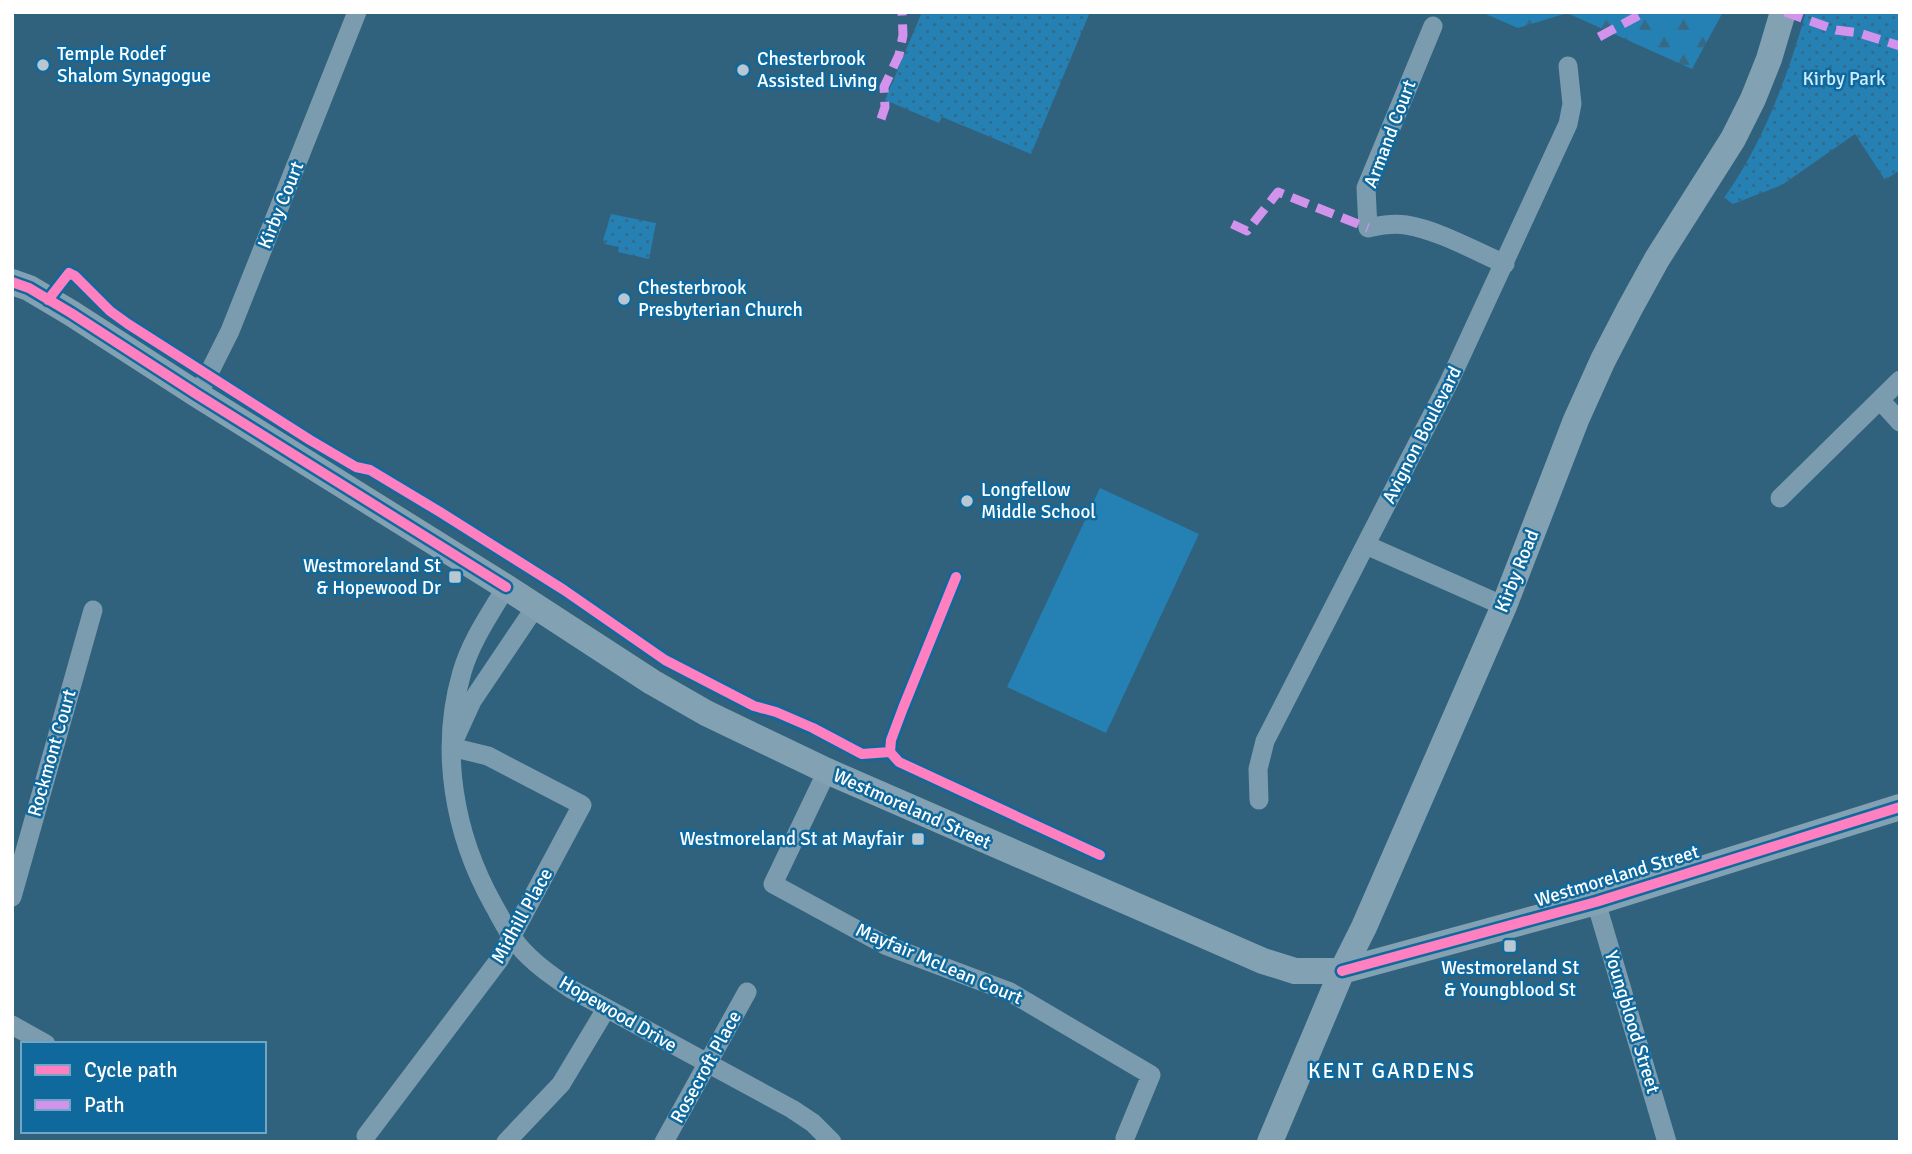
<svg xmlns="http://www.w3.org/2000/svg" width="1912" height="1154" viewBox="0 0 1912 1154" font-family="Signika,sans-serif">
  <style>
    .grass { fill: #2580b3 }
    .forest { fill: url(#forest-firs) }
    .park { fill: url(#park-dots) }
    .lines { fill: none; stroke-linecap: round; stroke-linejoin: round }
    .street { stroke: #7b9cae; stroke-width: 19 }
    .secondary { stroke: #82a2b3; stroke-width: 26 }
    .quiet { stroke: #d193ec; stroke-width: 9; stroke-dasharray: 18 9; stroke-linecap: butt }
    .cycleway-casing { stroke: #10699d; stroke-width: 15 }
    .cycleway { stroke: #ff80c0; stroke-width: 10 }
    .poi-dot { fill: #b7c8d2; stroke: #10699d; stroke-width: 2.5 }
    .labels { text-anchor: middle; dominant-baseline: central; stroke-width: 5; stroke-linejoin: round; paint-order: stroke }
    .poi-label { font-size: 19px; fill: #fff; stroke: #10699d; text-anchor: start }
    .park-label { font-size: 19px; fill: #ceedfe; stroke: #10699d }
    .street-label { font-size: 19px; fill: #fff; stroke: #10699d }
    .neighbourhood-label { font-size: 21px; letter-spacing: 2px; fill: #fff; stroke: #10699d }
  </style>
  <defs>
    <pattern id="forest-firs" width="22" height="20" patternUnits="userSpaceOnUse" patternTransform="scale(1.75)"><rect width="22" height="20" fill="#2580b3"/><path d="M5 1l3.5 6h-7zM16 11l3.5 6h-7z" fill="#376985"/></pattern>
    <pattern id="park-dots" width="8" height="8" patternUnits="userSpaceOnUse" patternTransform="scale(1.75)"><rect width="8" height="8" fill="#2580b3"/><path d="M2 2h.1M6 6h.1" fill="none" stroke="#376985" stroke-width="1.8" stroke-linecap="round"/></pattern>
  </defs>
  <rect width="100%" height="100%" fill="#30617d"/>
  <path class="grass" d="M1100,488l99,46 -93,199 -99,-46z"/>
  <path class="forest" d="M1481,12h242l-31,57 -125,-56 -49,15z"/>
  <path class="park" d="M922,12h168l-59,142 -89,-37 -3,6 -54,-23z
    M1806,12l94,1v157l-15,10 -30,-46 -73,51 -49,19 -9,-6c40,-57 63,-120 82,-186z
    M611,214l45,9 -7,36 -31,-7 1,-5 -14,-3 -2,-4z"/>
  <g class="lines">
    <path class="street" d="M1433,26l-67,162 2,40c13,-3 25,-5 38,-3 32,5 69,26 99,39
      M198,395l32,-64 127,-319
      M1880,400l20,22
      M1780,498l120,-118
      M1366,545l138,61
      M506,587c-16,27 -35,54 -44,85 -23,78 -8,162 31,232 8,14 15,29 25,41 15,18 34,31 53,44l221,120 21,14 19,19
      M456,736l16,-35 64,-95
      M827,771l-54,113 112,61 125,47 141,83 -26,63
      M1259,800l-1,-31 7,-28 184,-359 119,-258 4,-20 -4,-38
      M12,897l81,-287
      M1596,902l71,240
      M12,1025l34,19
      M366,1136l133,-176 83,-155 -94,-49 -37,-9
      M506,1142l55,-58 45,-75
      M664,1142l83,-150"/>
    <path class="secondary" d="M12,282l17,6 42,25 127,82 308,192 146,95 54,31 121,58 436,190 32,10h47l254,-69 304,-95
      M1270,1142l72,-171 22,-44 140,-321 72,-186 27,-60 27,-52 27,-49 76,-120 20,-40 16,-40 14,-47"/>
    <path class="quiet" d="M1785,12l51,18 23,3 41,13
      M1599,37l46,-25
      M881,119l4,-12 -1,-20 15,-32 4,-20 -1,-23
      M1232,224l15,7 31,-39 90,36"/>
    <g class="cycleway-casing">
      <path id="cycleway" d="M12,282l17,6 42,25 127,82 308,192
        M48,300l21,-27 6,3 35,35 18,13 182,116 46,27 14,3 70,42 124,78 101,70 89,46 22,6 37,16 49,26 28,-2 9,10 201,93
        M890,752l1,-12 12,-32 53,-131
        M1342,971l254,-69 304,-95"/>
    </g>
    <use href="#cycleway" class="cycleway"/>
  </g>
  <g class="poi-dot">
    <circle cx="43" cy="65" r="7"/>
    <circle cx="743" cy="70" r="7"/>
    <circle cx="624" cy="299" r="7"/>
    <circle cx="967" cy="501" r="7"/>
    <rect x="448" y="570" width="14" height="14" rx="3.5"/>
    <rect x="911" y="832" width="14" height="14" rx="3.5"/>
    <rect x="1503" y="939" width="14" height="14" rx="3.5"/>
  </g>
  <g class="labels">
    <g class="poi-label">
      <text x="57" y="54">Temple Rodef<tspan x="57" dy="22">Shalom Synagogue</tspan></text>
      <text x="757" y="59">Chesterbrook<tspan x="757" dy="22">Assisted Living</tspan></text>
      <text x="638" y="288">Chesterbrook<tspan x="638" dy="22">Presbyterian Church</tspan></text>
      <text x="981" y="490">Longfellow<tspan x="981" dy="22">Middle School</tspan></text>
      <text x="441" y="566" text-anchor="end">Westmoreland St<tspan x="441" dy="22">&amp; Hopewood Dr</tspan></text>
      <text x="904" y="839" text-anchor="end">Westmoreland St at Mayfair</text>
      <text x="1510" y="968" text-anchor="middle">Westmoreland St<tspan x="1510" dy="22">&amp; Youngblood St</tspan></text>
    </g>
    <g class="park-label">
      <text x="1844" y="79">Kirby Park</text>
    </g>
    <g class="street-label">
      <text transform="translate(1390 134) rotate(-69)">Armand Court</text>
      <text transform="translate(281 205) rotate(-68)">Kirby Court</text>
      <text transform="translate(1422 435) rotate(-63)">Avignon Boulevard</text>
      <text transform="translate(1517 571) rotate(-68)">Kirby Road</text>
      <text transform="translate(52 753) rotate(-74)">Rockmont Court</text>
      <text transform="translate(912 809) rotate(24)">Westmoreland Street</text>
      <text transform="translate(1617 876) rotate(-17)">Westmoreland Street</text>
      <text transform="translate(522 916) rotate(-61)">Midhill Place</text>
      <text transform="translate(939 964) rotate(23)">Mayfair McLean Court</text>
      <text transform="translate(618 1014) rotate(30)">Hopewood Drive</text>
      <text transform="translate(1632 1022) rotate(73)">Youngblood Street</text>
      <text transform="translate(706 1067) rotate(-61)">Rosecroft Place</text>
    </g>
    <g class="neighbourhood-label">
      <text x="1392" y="1071">KENT GARDENS</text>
    </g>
  </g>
  <rect width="1912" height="1154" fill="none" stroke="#ffffff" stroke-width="28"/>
  <rect x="21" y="1042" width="245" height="91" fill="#10699d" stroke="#70a5c4" stroke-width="2"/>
  <rect x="35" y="1065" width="35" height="10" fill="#ff80c0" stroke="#70a5c4" stroke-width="2"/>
  <text x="84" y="1077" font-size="21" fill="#ffffff">Cycle path</text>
  <rect x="35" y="1100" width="35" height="10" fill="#d193ec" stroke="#70a5c4" stroke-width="2"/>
  <text x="84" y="1112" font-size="21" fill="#ffffff">Path</text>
</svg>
